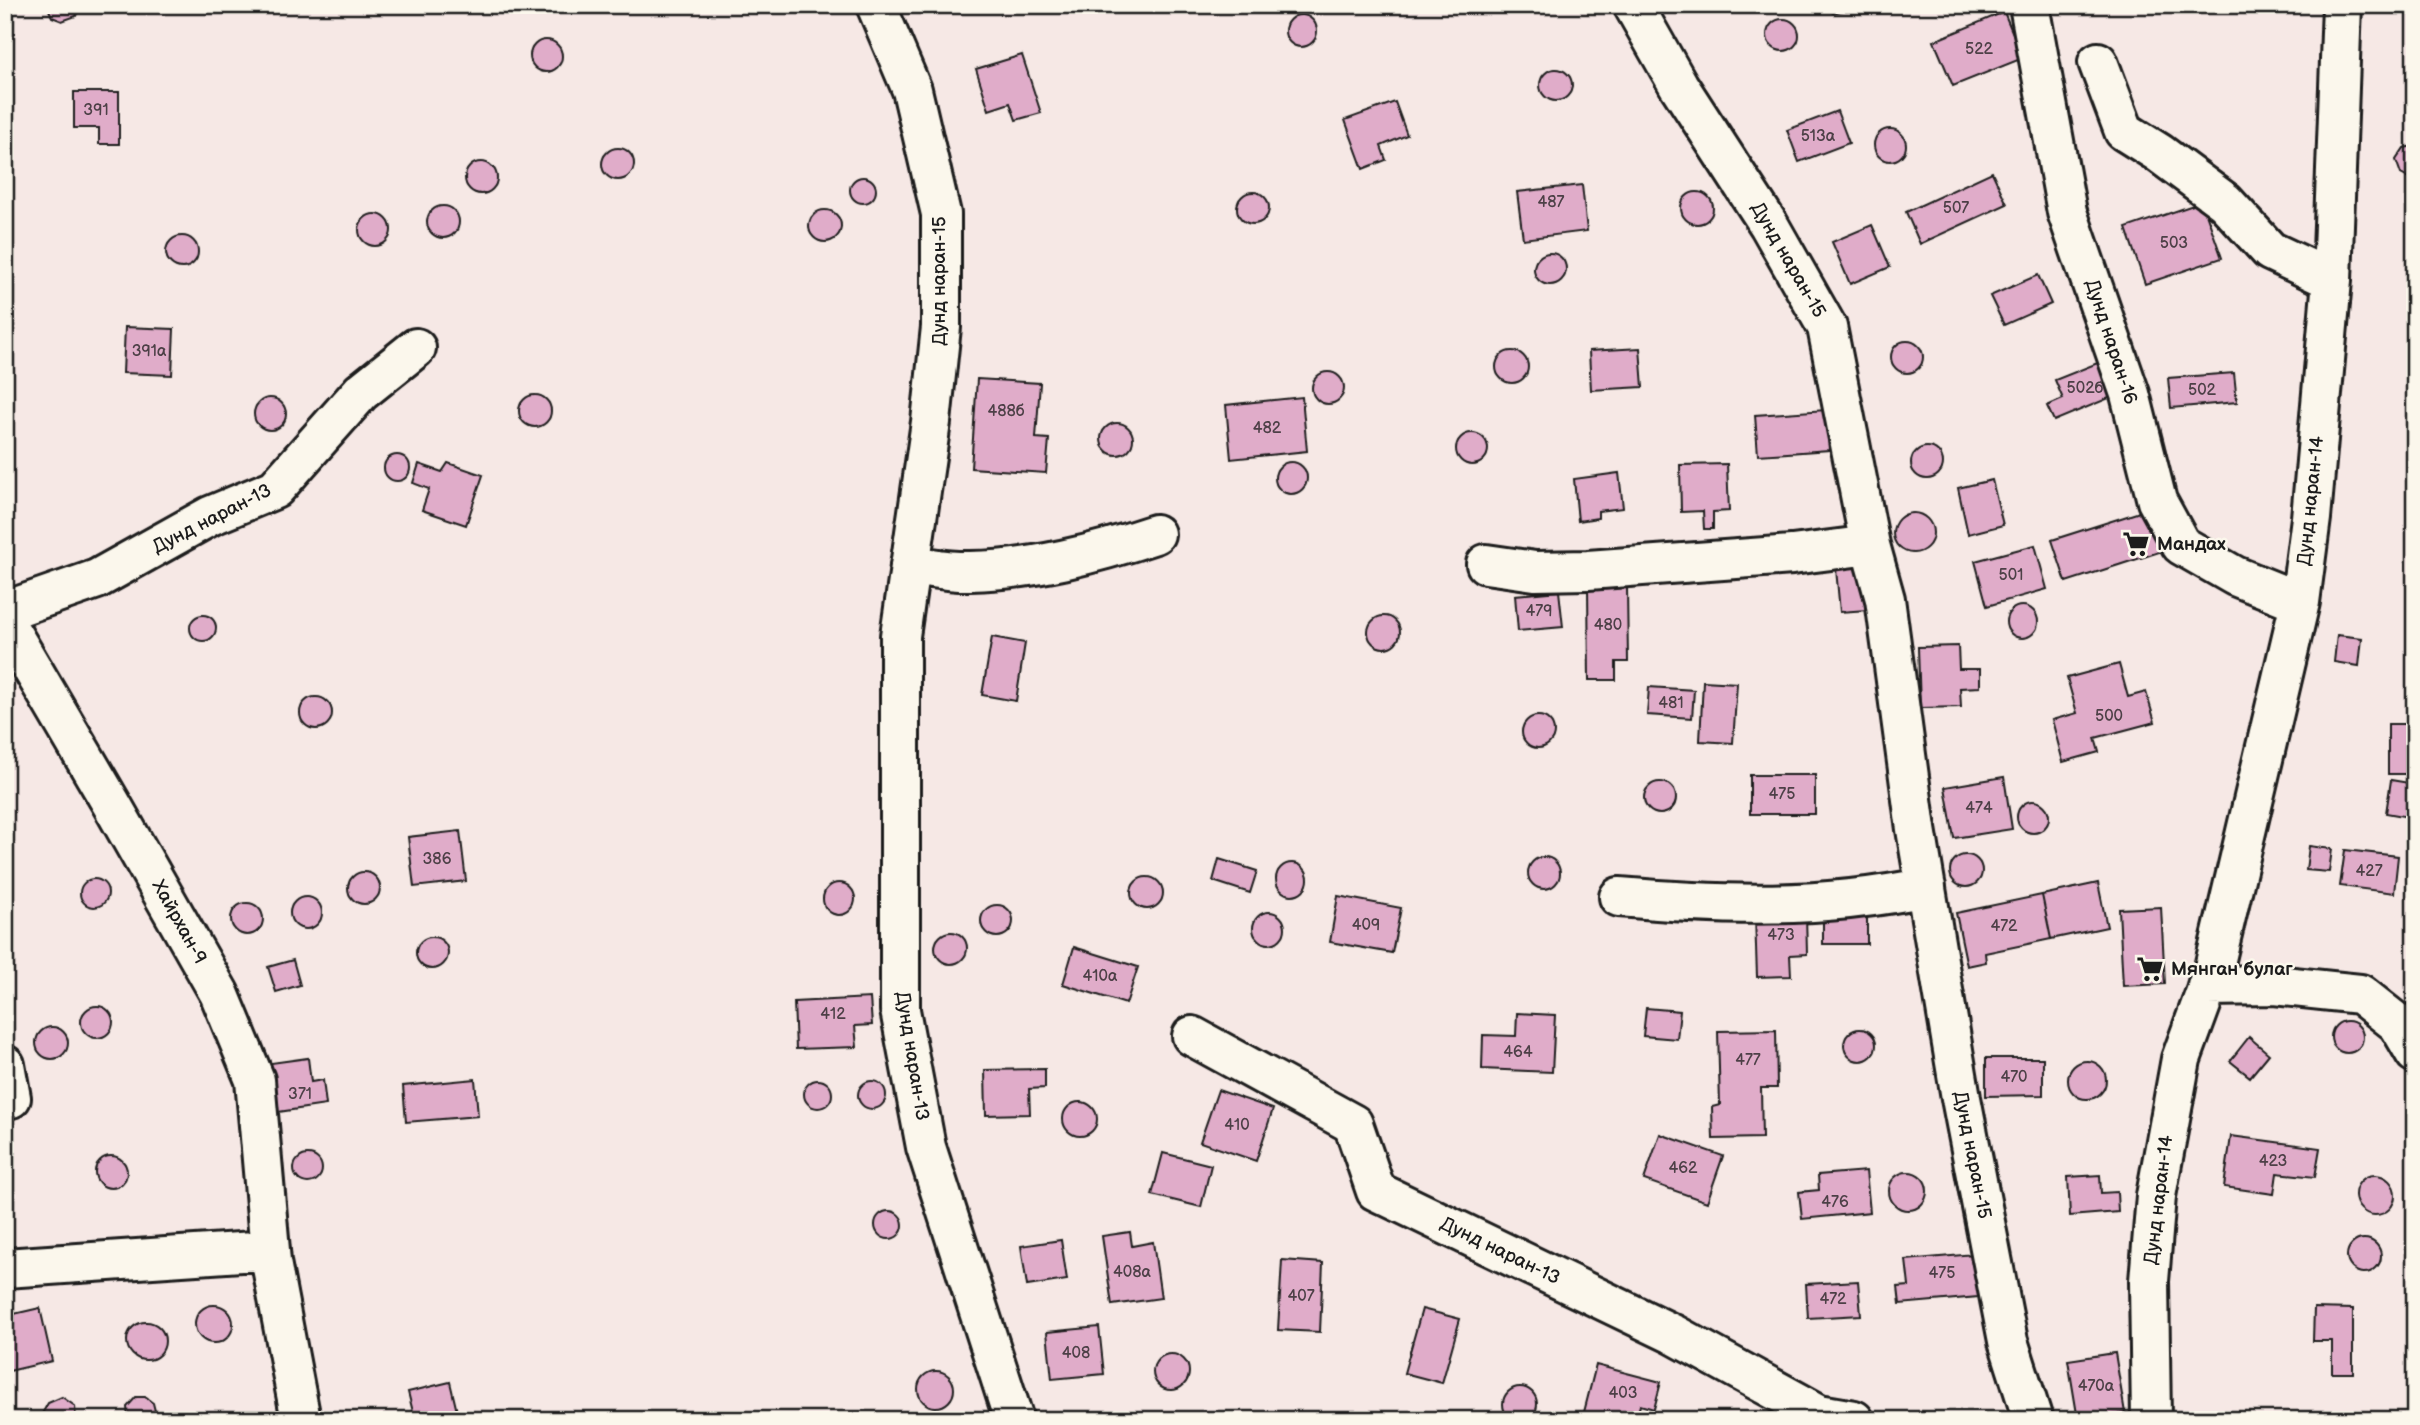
<svg xmlns="http://www.w3.org/2000/svg" width="2420" height="1425" viewBox="0 0 2420 1425" font-family="'Balsamiq Sans',sans-serif">
  <style>
    .building { fill: #e0acc9; stroke: #1c1c1c; stroke-width: 2 }
    .lines { fill: none; stroke-linecap: round; stroke-linejoin: round }
    .street-casing { stroke: #1c1c1c; stroke-width: 44 }
    .street { stroke: #fbf7ec; stroke-width: 38 }
    .labels { text-anchor: middle; dominant-baseline: central; stroke-width: 5; stroke-linejoin: round; paint-order: stroke }
    .number-label { font-size: 16px; fill: #4d4047 }
    .street-label { font-size: 19px; fill: #1c1c1c; stroke: #fbf7ec }
    .poi-label { font-size: 19px; font-weight: bold; fill: #1c1c1c; stroke: #fbf7ec; text-anchor: start }
  </style>
  <rect width="100%" height="100%" fill="#f6e8e5"/>
  <filter id="ink" filterUnits="userSpaceOnUse"><feTurbulence type="fractalNoise" baseFrequency=".0143" numOctaves="2"/><feDisplacementMap in="SourceGraphic" scale="14" xChannelSelector="R" yChannelSelector="G"/><feConvolveMatrix kernelMatrix="1 2 1 2 8 2 1 2 1" color-interpolation-filters="sRGB"/></filter>
  <g filter="url(#ink)">
    <path class="building" d="M47,5h33v1l-4,10 -14,5 -10,-4z
      M1821,5h27l-4,5 -11,3z
      M2004,12l19,46 -70,28 -19,-45z
      M1285 31a16 16 0 1 1 32 0a16 16 0 1 1-32 0Z
      M1767 35a16 16 0 1 1 32 0a16 16 0 1 1-32 0Z
      M530 56a16 16 0 1 1 32 0a16 16 0 1 1-32 0Z
      M1022,55l19,58 -25,7 -6,-17 -21,7 -13,-41z
      M1540 85a16 16 0 1 1 32 0a16 16 0 1 1-32 0Z
      M74,92h45v52h-20v-16h-25z
      M1395,102l12,33 -26,11 5,14 -23,9 -18,-49z
      M1837,111l12,32 -50,19 -12,-32z
      M1874 145a16 16 0 1 1 32 0a16 16 0 1 1-32 0Z
      M2413,146l2,32 -5,1 -9,-5 -5,-14 8,-12z
      M602 164a16 16 0 1 1 32 0a16 16 0 1 1-32 0Z
      M465 178a16 16 0 1 1 32 0a16 16 0 1 1-32 0Z
      M1992,172l15,32 -87,40 -14,-32z
      M850 190a13 13 0 1 1 26 0a13 13 0 1 1-26 0Z
      M1582,185l5,46 -64,8 -6,-47z
      M1681 208a16 16 0 1 1 32 0a16 16 0 1 1-32 0Z
      M1237 208a16 16 0 1 1 32 0a16 16 0 1 1-32 0Z
      M2202,202l20,56 -77,26 -19,-56z
      M427 222a16 16 0 1 1 32 0a16 16 0 1 1-32 0Z
      M809 226a16 16 0 1 1 32 0a16 16 0 1 1-32 0Z
      M359 230a16 16 0 1 1 32 0a16 16 0 1 1-32 0Z
      M1872,225l18,42 -40,17 -18,-42z
      M166 252a16 16 0 1 1 32 0a16 16 0 1 1-32 0Z
      M1534 269a16 16 0 1 1 32 0a16 16 0 1 1-32 0Z
      M2038,275l13,29 -47,21 -14,-29z
      M125,327l49,2 -2,46 -49,-2z
      M1891 357a16 16 0 1 1 32 0a16 16 0 1 1-32 0Z
      M1640,348l3,39 -52,3 -2,-39z
      M1496 367a16 16 0 1 1 32 0a16 16 0 1 1-32 0Z
      M2100,362l14,34 -60,25 -7,-15 16,-7 -8,-19z
      M1312 388a16 16 0 1 1 32 0a16 16 0 1 1-32 0Z
      M2234,373l3,29 -66,6 -3,-30z
      M977,379l63,4 -4,55 13,1 -3,34 -75,-5z
      M519 411a16 16 0 1 1 32 0a16 16 0 1 1-32 0Z
      M1302,397l5,54 -76,8 -5,-54z
      M254 414a16 16 0 1 1 32 0a16 16 0 1 1-32 0Z
      M1826,410l3,40 -71,5 -3,-40z
      M1101 439a16 16 0 1 1 32 0a16 16 0 1 1-32 0Z
      M1456 449a16 16 0 1 1 32 0a16 16 0 1 1-32 0Z
      M1911 463a16 16 0 1 1 32 0a16 16 0 1 1-32 0Z
      M384 468a13 13 0 1 1 26 0a13 13 0 1 1-26 0Z
      M1275 478a16 16 0 1 1 32 0a16 16 0 1 1-32 0Z
      M448,463l35,12 -17,50 -44,-15 7,-21 -16,-6 6,-19 23,8z
      M1727,464l2,47 -16,1v17h-9l-1,-18 -22,1 -1,-47z
      M1619,473l4,35 -25,3v7l-20,3 -4,-42z
      M1992,480l11,45 -35,9 -10,-46z
      M2146,510l13,42 -93,30 -14,-42z
      M1893 533a20 20 0 1 1 40 0a20 20 0 1 1-40 0Z
      M2035,545l12,44 -60,17 -12,-45z
      M1863,566l4,44 -27,2 -4,-43z
      M1588,587h39l1,75h-12v18h-27z
      M1559,591l4,36 -45,4 -3,-36z
      M2006 622a16 16 0 1 1 32 0a16 16 0 1 1-32 0Z
      M190 628a13 13 0 1 1 26 0a13 13 0 1 1-26 0Z
      M1368 632a16 16 0 1 1 32 0a16 16 0 1 1-32 0Z
      M2337,635l25,3 -3,28 -25,-4z
      M992,637l33,6 -9,58 -34,-6z
      M1958,646l1,23h21v18l-20,1 1,19 -41,1 -2,-61z
      M2119,664l9,33 18,-5 9,30 -60,16 4,14 -36,10 -11,-42 25,-7 -10,-35z
      M1703,681l34,2 -4,60 -33,-2z
      M1649,687l45,3 -2,28 -45,-3z
      M300 713a16 16 0 1 1 32 0a16 16 0 1 1-32 0Z
      M1522 732a16 16 0 1 1 32 0a16 16 0 1 1-32 0Z
      M2388,724h27v50h-27z
      M1750,775h65v39h-65z
      M2004,777l8,52 -58,9 -9,-51z
      M2391,780l24,4v34l-29,-5z
      M1644 798a16 16 0 1 1 32 0a16 16 0 1 1-32 0Z
      M2017 817a16 16 0 1 1 32 0a16 16 0 1 1-32 0Z
      M460,831l6,50 -52,6 -6,-50z
      M2309,846l23,3 -3,23 -23,-2z
      M2345,850l53,6 -4,37 -54,-7z
      M1950 871a16 16 0 1 1 32 0a16 16 0 1 1-32 0Z
      M1528 873a16 16 0 1 1 32 0a16 16 0 1 1-32 0Z
      M1219,859l38,12 -7,22 -37,-12z
      M1276 879a16 16 0 1 1 32 0a16 16 0 1 1-32 0Z
      M348 888a16 16 0 1 1 32 0a16 16 0 1 1-32 0Z
      M1131 893a16 16 0 1 1 32 0a16 16 0 1 1-32 0Z
      M80 893a14 14 0 1 1 28 0a14 14 0 1 1-28 0Z
      M823 899a16 16 0 1 1 32 0a16 16 0 1 1-32 0Z
      M2098,883l9,44 -56,12 -9,-44z
      M2042,895l9,44 -66,14 1,9 -19,4 -11,-53z
      M1338,896l63,12 -9,45 -62,-11z
      M290 913a16 16 0 1 1 32 0a16 16 0 1 1-32 0Z
      M231 919a16 16 0 1 1 32 0a16 16 0 1 1-32 0Z
      M981 921a16 16 0 1 1 32 0a16 16 0 1 1-32 0Z
      M2161,907l4,77 -42,2 -4,-77z
      M1253 928a16 16 0 1 1 32 0a16 16 0 1 1-32 0Z
      M1823,912h44v32h-44z
      M1806,914l1,40 -17,1 1,21 -34,1 -2,-61z
      M935 948a16 16 0 1 1 32 0a16 16 0 1 1-32 0Z
      M416 953a16 16 0 1 1 32 0a16 16 0 1 1-32 0Z
      M1074,947l64,20 -12,37 -63,-20z
      M293,960l7,25 -24,7 -8,-25z
      M870,998l2,27 -17,1 2,21 -61,2 -2,-47z
      M81 1022a16 16 0 1 1 32 0a16 16 0 1 1-32 0Z
      M1646,1008l34,3 -3,28 -34,-3z
      M1517,1013l38,2 -3,57 -70,-3 1,-34 33,1z
      M2331 1037a16 16 0 1 1 32 0a16 16 0 1 1-32 0Z
      M36 1043a16 16 0 1 1 32 0a16 16 0 1 1-32 0Z
      M1844 1045a16 16 0 1 1 32 0a16 16 0 1 1-32 0Z
      M1776,1030l1,58h-16l1,50 -49,1 -1,-32 8,-2 -2,-74z
      M2249,1037l20,17 -19,23 -20,-16z
      M308,1058l3,24 12,-2 3,25 -48,7 -7,-49z
      M1986,1058h57v37l-57,1z
      M2068 1080a19 19 0 1 1 38 0a19 19 0 1 1-38 0Z
      M1045,1069v19l-16,1 1,25 -44,1 -1,-45z
      M475,1079l3,37 -72,6 -3,-36z
      M804 1094a14 14 0 1 1 28 0a14 14 0 1 1-28 0Z
      M858 1095a14 14 0 1 1 28 0a14 14 0 1 1-28 0Z
      M1218,1090l55,19 -17,52 -56,-19z
      M1063 1119a17 17 0 1 1 34 0a17 17 0 1 1-34 0Z
      M1660,1134l63,22 -16,46 -63,-22z
      M2231,1136l89,12 -5,29 -38,-4 -3,21 -50,-7z
      M1163,1153l48,12 -10,42 -49,-12z
      M294 1169a14 14 0 1 1 28 0a14 14 0 1 1-28 0Z
      M95 1172a16 16 0 1 1 32 0a16 16 0 1 1-32 0Z
      M1866,1171l4,41 -68,7 -3,-27 20,-2 -1,-15z
      M1889 1191a19 19 0 1 1 38 0a19 19 0 1 1-38 0Z
      M2100,1175l1,18 16,-1 1,20 -48,4 -2,-39z
      M2355 1195a20 20 0 1 1 40 0a20 20 0 1 1-40 0Z
      M875 1225a14 14 0 1 1 28 0a14 14 0 1 1-28 0Z
      M1130,1232l2,14 21,-4 8,56 -49,7 -10,-69z
      M2347 1256a17 17 0 1 1 34 0a17 17 0 1 1-34 0Z
      M1061,1240l6,40 -40,6 -6,-40z
      M1974,1254l4,43 -78,7 -2,-17 11,-1 -3,-26z
      M1282,1260l41,3 -3,69 -42,-2z
      M1858,1281l3,34 -53,3 -2,-34z
      M195 1324a19 19 0 1 1 38 0a19 19 0 1 1-38 0Z
      M40,1308l12,53 -47,11v-56z
      M2314,1308l39,1v64h-21v-32h-19z
      M1422,1309l38,10 -18,64 -38,-10z
      M127 1341a19 19 0 1 1 38 0a19 19 0 1 1-38 0Z
      M1099,1327l5,47 -52,5 -5,-47z
      M2115,1353l10,60 -47,7 -10,-60z
      M1153 1372a18 18 0 1 1 36 0a18 18 0 1 1-36 0Z
      M1596,1365l65,17 -7,27 -14,-4 -4,15h-54z
      M918 1389a18 18 0 1 1 36 0a18 18 0 1 1-36 0Z
      M450,1382l9,38h-44l-7,-28z
      M1503 1404a17 17 0 1 1 34 0a17 17 0 1 1-34 0Z
      M62,1397l13,9 1,14h-32l-1,-8 5,-9z
      M136,1397h9l8,6 2,8 -3,9h-22l-2,-3 -1,-10z"/>
    <g class="lines">
      <g class="street-casing">
        <path id="street" d="M876,5l36,85 29,124v113l-10,95 -31,214v374l26,137 88,273
          M1633,5l46,81 90,139 58,102 43,218 15,54 31,230 45,269 47,243 25,79
          M2029,5l38,207 63,182 27,107 24,44 54,31 65,26
          M2098,62l26,69 35,22 66,49 45,49 62,29
          M1486,564l49,7 53,-1 204,-15 78,-10
          M910,565c20,2 40,7 60,6 63,-1 125,-17 185,-37
          M5,611l92,-32 113,-63 65,-27 86,-97 55,-44
          M5,622l106,181 108,190 36,87 16,182 30,158
          M1619,897c105,9 203,12 307,-10
          M2207,986l67,-1 86,9 38,30 17,29
          M1192,1036l161,88 23,67 297,143 146,80 35,6
          M5,1065l6,33 -6,1
          M5,1268l265,-18
          M2151,1420l-2,-139 7,-85 25,-137 32,-87 87,-370 11,-84 21,-238 10,-275"/>
      </g>
      <use href="#street" class="street"/>
    </g>
  </g>
  <defs>
    <g id="supermarket-bare" transform="scale(2.1)"><path d="M-6-5.5h2.5l.6 2H6L4.5 2H-2.5L-4.4-4H-6ZM-1.5 3.2a1.3 1.3 0 1 0 .1 0ZM3 3.2a1.3 1.3 0 1 0 .1 0Z" fill="#1c1c1c" stroke="#fbf7ec" stroke-width="2.5" paint-order="stroke"/></g>
  </defs>
  <g fill-rule="evenodd">
    <use href="#supermarket-bare" x="2136" y="544"/>
    <use href="#supermarket-bare" x="2150" y="969"/>
  </g>
  <g class="labels">
    <g class="number-label">
      <text x="1979" y="49">522</text>
      <text x="96" y="110">391</text>
      <text x="1818" y="136">513а</text>
      <text x="1551" y="202">487</text>
      <text x="1956" y="208">507</text>
      <text x="2174" y="243">503</text>
      <text x="149" y="351">391а</text>
      <text x="2085" y="388">502б</text>
      <text x="2202" y="390">502</text>
      <text x="1006" y="411">488б</text>
      <text x="1267" y="428">482</text>
      <text x="2011" y="575">501</text>
      <text x="1539" y="611">479</text>
      <text x="1608" y="625">480</text>
      <text x="1671" y="703">481</text>
      <text x="2109" y="716">500</text>
      <text x="1782" y="794">475</text>
      <text x="1979" y="808">474</text>
      <text x="437" y="859">386</text>
      <text x="2369" y="871">427</text>
      <text x="1366" y="925">409</text>
      <text x="2004" y="926">472</text>
      <text x="1781" y="935">473</text>
      <text x="1100" y="976">410а</text>
      <text x="833" y="1014">412</text>
      <text x="1518" y="1052">464</text>
      <text x="1748" y="1060">477</text>
      <text x="2014" y="1077">470</text>
      <text x="300" y="1094">371</text>
      <text x="1237" y="1125">410</text>
      <text x="2273" y="1161">423</text>
      <text x="1683" y="1168">462</text>
      <text x="1835" y="1202">476</text>
      <text x="1132" y="1272">408а</text>
      <text x="1942" y="1273">475</text>
      <text x="1301" y="1296">407</text>
      <text x="1833" y="1299">472</text>
      <text x="1076" y="1353">408</text>
      <text x="2096" y="1386">470а</text>
      <text x="1623" y="1393">403</text>
    </g>
    <g class="street-label">
      <text transform="translate(1788 260) rotate(60)">Дунд наран-15</text>
      <text transform="translate(939 281) rotate(-90)">Дунд наран-15</text>
      <text transform="translate(2111 342) rotate(72)">Дунд наран-16</text>
      <text transform="translate(2311 501) rotate(-84)">Дунд наран-14</text>
      <text transform="translate(212 519) rotate(-27)">Дунд наран-13</text>
      <text transform="translate(179 922) rotate(61)">Хайрхан-9</text>
      <text transform="translate(912 1056) rotate(81)">Дунд наран-13</text>
      <text transform="translate(1972 1155) rotate(79)">Дунд наран-15</text>
      <text transform="translate(2159 1200) rotate(-83)">Дунд наран-14</text>
      <text transform="translate(1500 1251) rotate(26)">Дунд наран-13</text>
    </g>
    <g class="poi-label">
      <text x="2157" y="544">Мандах</text>
      <text x="2171" y="969">Мянган булаг</text>
    </g>
  </g>
  <rect width="2420" height="1425" fill="none" stroke="#fbf7ec" stroke-width="28"/>
  <rect x="14" y="14" width="2392" height="1397" fill="none" stroke="#1c1c1c" stroke-width="2.5" filter="url(#ink)"/>
</svg>
